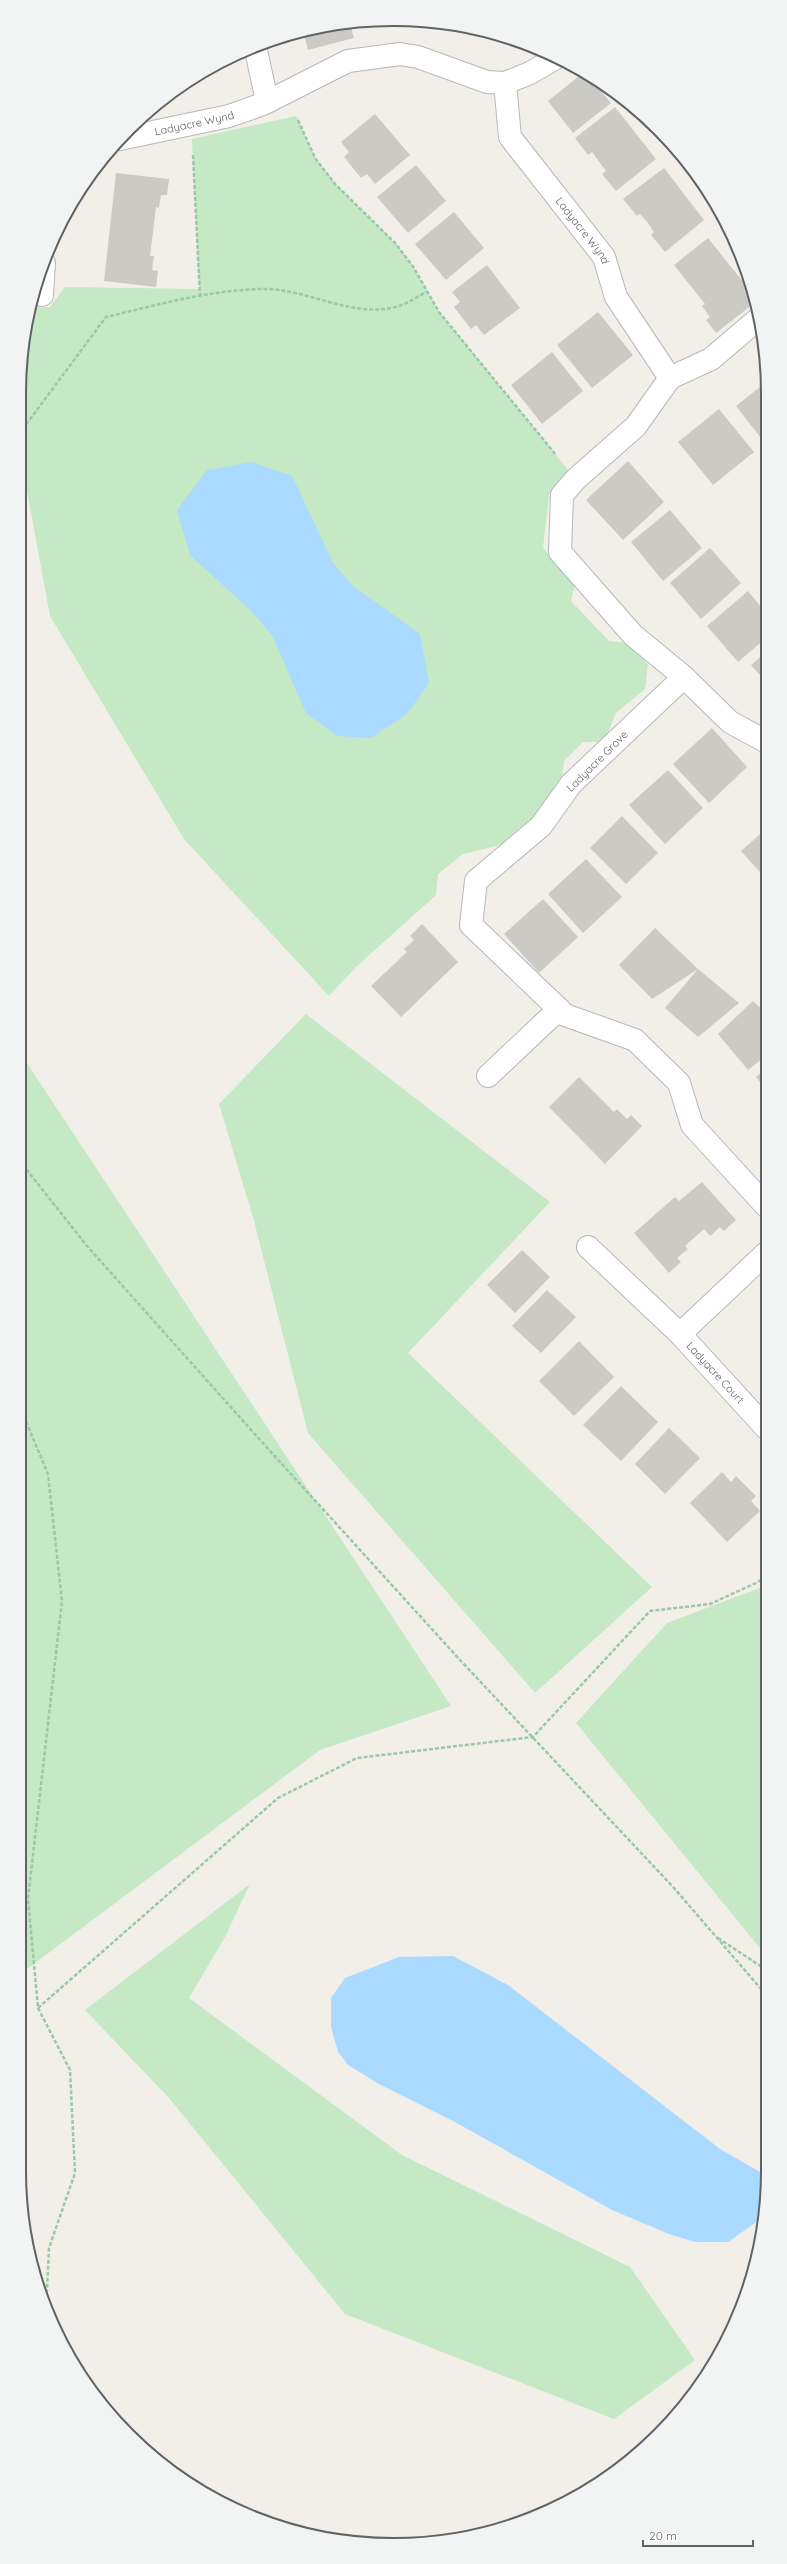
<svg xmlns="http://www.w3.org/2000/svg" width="787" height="2564" viewBox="0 0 787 2564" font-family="Quicksand,sans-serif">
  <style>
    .green { fill: #c5e8c5 }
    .water { fill: #aadaff }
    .building { fill: #cccac5 }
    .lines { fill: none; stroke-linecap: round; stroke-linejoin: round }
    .minor-casing { stroke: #b5b8bc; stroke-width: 24 }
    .path { stroke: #9cc7a9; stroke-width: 2.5; stroke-dasharray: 4 2; stroke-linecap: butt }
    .minor { stroke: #fff; stroke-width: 22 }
    .labels { text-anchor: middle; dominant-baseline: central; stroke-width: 3; stroke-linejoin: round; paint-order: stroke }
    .street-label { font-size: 11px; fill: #5f6368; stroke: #fff }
    .rim { fill: none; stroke: #5f6368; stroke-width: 2 }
  </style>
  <rect width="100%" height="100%" fill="#f1efe8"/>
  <path class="green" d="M296,116l19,42 20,26 61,60 17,23 26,45 130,159 -20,24 -6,53 32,36 -4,17 38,40 18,2 21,21 -3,25 -29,24 -12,29h-21l-19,19 -2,16 -25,39 -28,27 -46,11 -25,20 -2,21 -80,72 -27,29 -145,-157 -134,-223 -31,-169v-54l7,-73 4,-12 20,-1 15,-20 134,2 -7,-150z
    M306,1014l244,188 -142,151 244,234 -117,106 -227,-260 -54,-212 -35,-117z
    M19,1051l432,655 -131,44 -301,225z
    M767,1585l1,373 -192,-235 91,-100z
    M250,1884l-25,53 -36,61 213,157 228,112 65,93 -81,59 -269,-105 -176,-216 -84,-88z"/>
  <path class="water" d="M252,462l40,14 41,87 20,23 67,48 9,49 -22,31 -36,24 -34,-2 -31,-23 -34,-78 -21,-24 -61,-56 -13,-45 30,-40z
    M453,1956l55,29 212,164 40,23 7,10 -3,24 -9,17 -27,19h-33l-26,-8 -57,-24 -157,-88 -76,-38 -31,-19 -10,-13 -7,-25v-29l14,-20 54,-21z"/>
  <path class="building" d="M350,23l4,15 -46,12 -5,-19 18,-5z
    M584,72l27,31 -38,30 -25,-32z
    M615,107l41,52 -40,32 -14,-17 4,-3 -14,-19 -4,3 -13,-17z
    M375,114l35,41 -35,29 -8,-10 -6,4 -17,-21 5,-5 -8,-10z
    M416,165l30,36 -38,32 -31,-36z
    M664,168l40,52 -39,32 -14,-17 3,-3 -6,-9 -8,-9 -3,2 -14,-17z
    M116,173l53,6 -2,16h-6l-2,13 -3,-1 -3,25 -3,24h4l-2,14 6,1 -2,16 -52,-6z
    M454,212l30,36 -38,32 -31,-36z
    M708,238l40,50 5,16 -37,29 -10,-13 4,-3 -8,-11 3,-2 -31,-39z
    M487,265l33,43 -36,27 -8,-10 -5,4 -17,-22 6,-5 -8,-10z
    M598,312l35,43 -41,33 -35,-43z
    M552,352l31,39 -41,33 -31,-39z
    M765,383v58l-1,1 -28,-36z
    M719,409l35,43 -41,33 -35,-43z
    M628,461l36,41 -41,38 -37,-40z
    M670,510l32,38 -39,33 -32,-39z
    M710,548l31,35 -40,36 -31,-36z
    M748,591l17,21v27l-27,23 -31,-36z
    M765,653v28l-14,-16z
    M712,728l35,39 -38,36 -36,-39z
    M668,770l35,38 -38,36 -36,-39z
    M622,816l36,37 -32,31 -36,-36z
    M766,829v50l-25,-28z
    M586,859l36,38 -39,36 -35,-39z
    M543,899l35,38 -39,36 -35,-39z
    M422,924l36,38 -57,55 -30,-31 36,-34 -3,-3 10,-9 -4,-4z
    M655,928l43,41 -46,30 -33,-34z
    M698,969l41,34 -41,34 -33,-29z
    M753,1001l13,12v43l-18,14 -30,-36z
    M766,1069v21l-10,-13z
    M579,1077l35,35 3,-3 10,10 4,-4 11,11 -37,38 -56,-57z
    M702,1182l34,38 -12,11 -4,-4 -10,9 -6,-7 -19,17 3,3 -11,9 4,4 -12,11 -35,-40 41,-36 4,4z
    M522,1250l28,27 -35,36 -28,-28z
    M547,1290l29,27 -35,36 -29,-27z
    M579,1341l35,36 -40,39 -35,-35z
    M621,1386l37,36 -37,39 -38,-36z
    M669,1428l31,30 -35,36 -30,-30z
    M722,1472l9,10 5,-6 20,20 -5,5 9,10 -33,31 -37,-39z"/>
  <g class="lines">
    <g class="minor-casing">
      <g id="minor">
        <path d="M255,46l12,55"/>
        <path id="s1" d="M505,83l5,54 94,120 12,40 54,81"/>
        <path id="s2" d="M120,139l109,-23 34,-12 85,-43 52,-7 18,3 69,25 18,1 25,-10 24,-14"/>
        <path d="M42,295l2,-32"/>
        <path d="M757,320l-46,39 -41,19 -34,48 -60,53 -14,16 -2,57 73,83 51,42 46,45 35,19"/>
        <path d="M684,677l-113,107 -30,42 -65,55 -5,44 94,90 70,25 44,43 13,42 74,81"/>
        <path d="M488,1076l71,-67"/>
        <path id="s3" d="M588,1247l92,87 87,95"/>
        <path d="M680,1334l86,-81"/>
      </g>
    </g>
    <path class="path" d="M298,120l17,38 20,26 61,60 18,24 25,44 117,143
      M193,155l7,141
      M19,434l87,-117c51,-12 103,-27 156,-28 46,-1 91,31 137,17 9,-3 18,-9 27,-14
      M19,1160l68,86 174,195 199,219 214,228 94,109
      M19,1405l29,69 14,127 -34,298 10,109 32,62 5,103 -26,75 -3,61
      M718,1938l50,33
      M38,2008l240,-210 79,-40 176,-21 117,-126 60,-7 48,-22 9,-7"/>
    <use href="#minor" class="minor"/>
  </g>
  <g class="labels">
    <g class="street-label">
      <text stroke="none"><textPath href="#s2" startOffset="76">Ladyacre Wynd</textPath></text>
      <text stroke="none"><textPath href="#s1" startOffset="173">Ladyacre Wynd</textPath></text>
      <text transform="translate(597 761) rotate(-45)">Ladyacre Grove</text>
      <text stroke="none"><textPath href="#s3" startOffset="179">Ladyacre Court</textPath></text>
    </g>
  </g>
  <path d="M0 0H787V2564H0ZM393 26H394A367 367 0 0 1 761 393V2171A367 367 0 0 1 394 2538H393A367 367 0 0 1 26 2171V393A367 367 0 0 1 393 26Z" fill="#f2f3f3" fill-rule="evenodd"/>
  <path class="rim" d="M393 26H394A367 367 0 0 1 761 393V2171A367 367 0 0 1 394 2538H393A367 367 0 0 1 26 2171V393A367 367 0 0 1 393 26Z"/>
  <path d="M643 2540v6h110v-6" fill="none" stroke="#5f6368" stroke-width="2"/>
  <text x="649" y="2540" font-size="12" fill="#5f6368" stroke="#ffffff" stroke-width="3" paint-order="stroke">20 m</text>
</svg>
